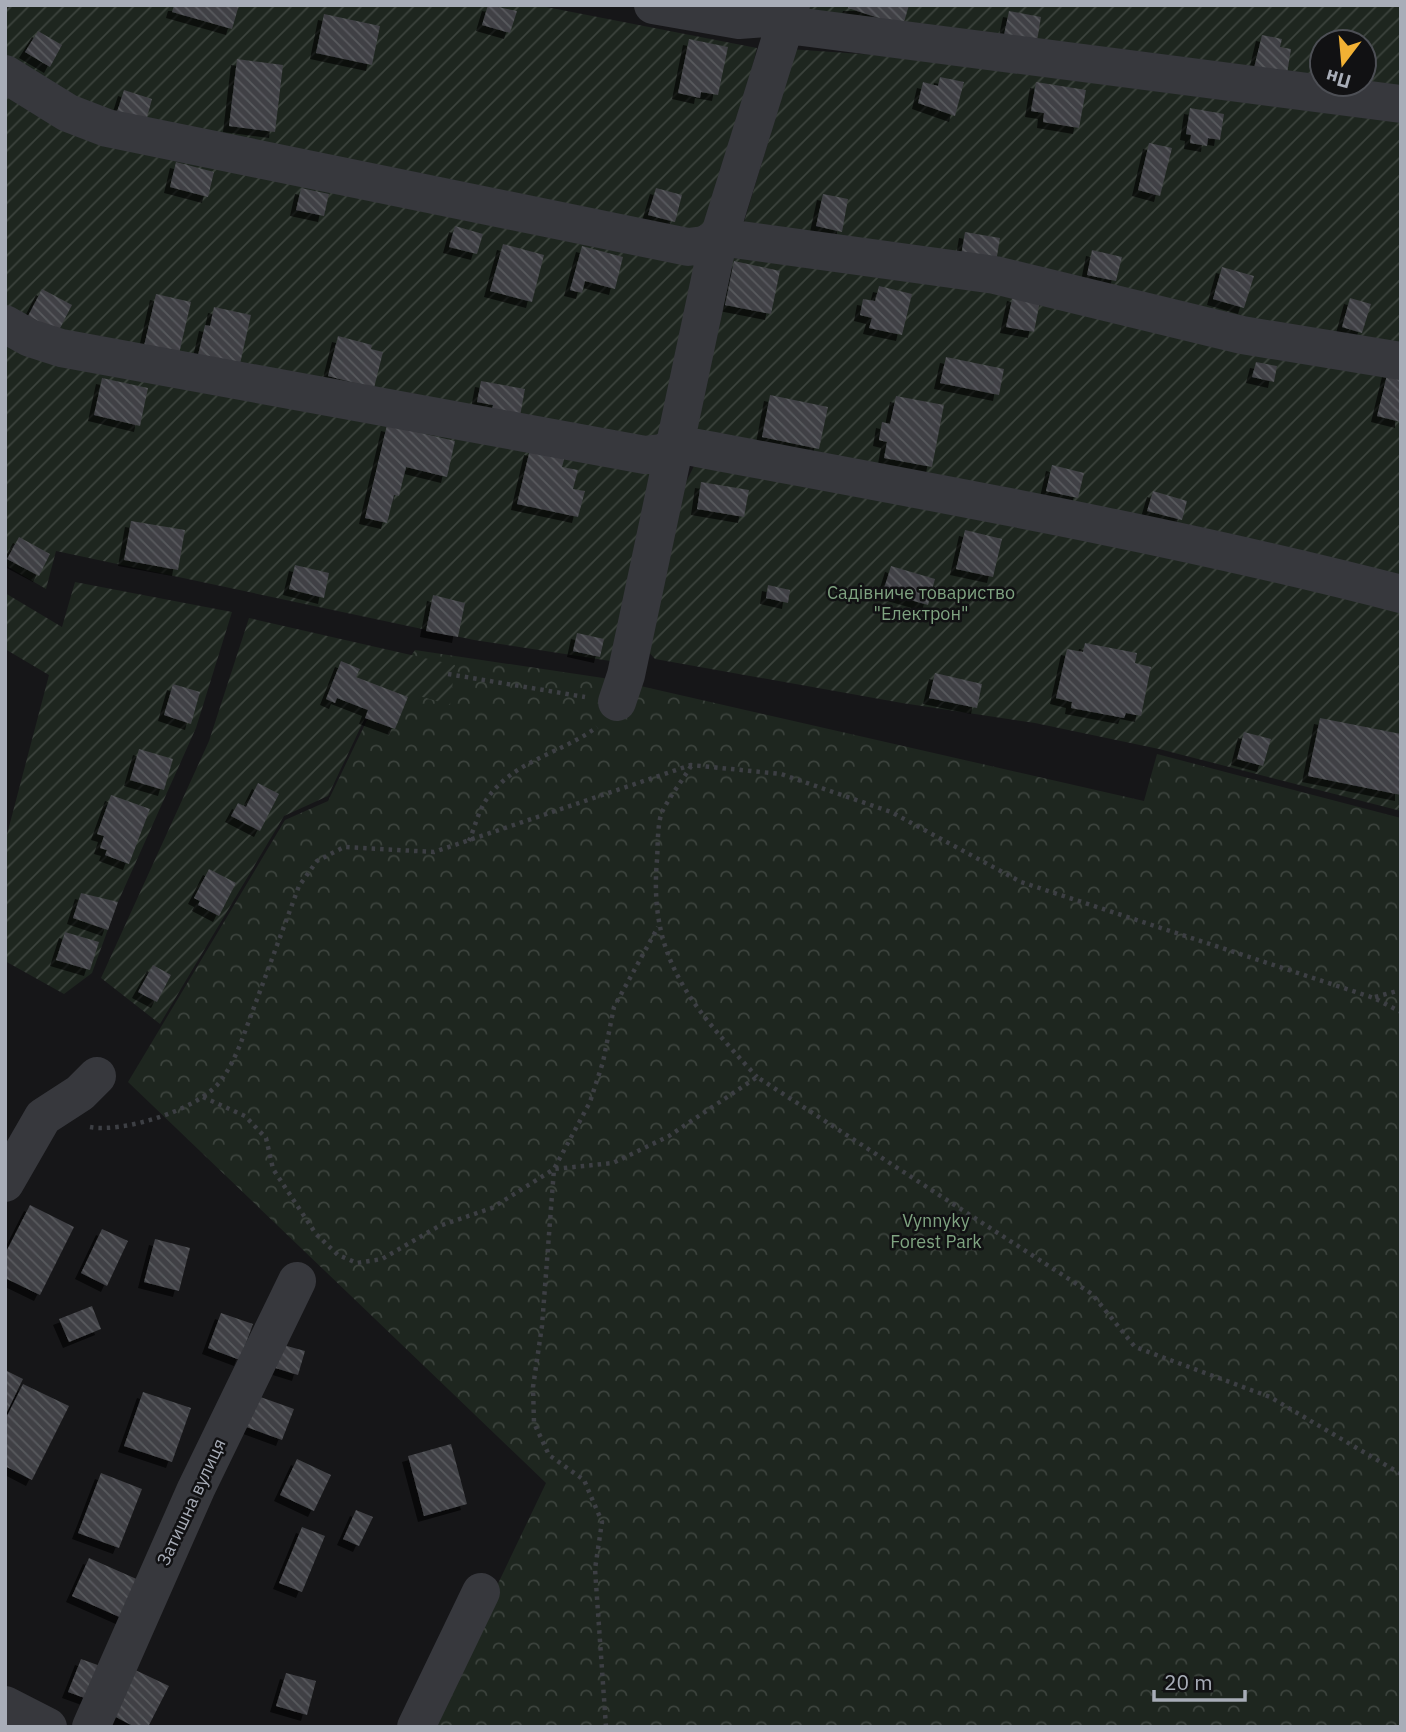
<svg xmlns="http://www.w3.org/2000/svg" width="1406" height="1732" viewBox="0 0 1406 1732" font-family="'IBM Plex Sans',sans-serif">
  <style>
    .park { fill: url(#park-crowns) }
    .garden { fill: url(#garden-furrows); fill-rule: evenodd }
    .building { fill: url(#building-back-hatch); filter: url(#shadow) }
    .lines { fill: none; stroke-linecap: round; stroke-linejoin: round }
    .path { stroke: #3d3f44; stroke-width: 4.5; stroke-dasharray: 3.5 5; stroke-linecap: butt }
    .minor { stroke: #37383d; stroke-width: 38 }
    .labels { text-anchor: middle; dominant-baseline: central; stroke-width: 5; stroke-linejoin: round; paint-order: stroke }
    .park-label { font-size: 18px; fill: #7fa381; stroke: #111113 }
    .street-label { font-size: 18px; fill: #a8adb8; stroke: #111113 }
  </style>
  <defs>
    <pattern id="park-crowns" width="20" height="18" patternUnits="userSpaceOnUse" patternTransform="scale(1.75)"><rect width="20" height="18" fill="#1e261f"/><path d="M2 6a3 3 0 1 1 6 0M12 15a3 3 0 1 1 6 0" fill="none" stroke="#3c433d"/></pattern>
    <pattern id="garden-furrows" width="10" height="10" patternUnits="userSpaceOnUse" patternTransform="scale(1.75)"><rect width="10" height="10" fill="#1e261f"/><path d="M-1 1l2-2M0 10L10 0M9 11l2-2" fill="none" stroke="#3c433d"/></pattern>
    <pattern id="building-back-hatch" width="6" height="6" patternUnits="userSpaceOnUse" patternTransform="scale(1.75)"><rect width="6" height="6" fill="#404145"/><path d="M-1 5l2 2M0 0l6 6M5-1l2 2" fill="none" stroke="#595a5e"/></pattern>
    <filter id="shadow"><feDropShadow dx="-6" dy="6" stdDeviation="0" flood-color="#0009"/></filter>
  </defs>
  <rect width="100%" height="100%" fill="#161618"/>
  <path class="park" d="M415,650l195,29 534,122 13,-47 244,64v909h-978l70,-133 53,-111 -418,-401 157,-262 43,-19 40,-83z"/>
  <path class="garden" d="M5,5h531l221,43 -45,179 -22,9 -599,-121 -86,-53z
    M804,5h597v89l-350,-44 -128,-12 -113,-21zM1322,42h42v42h-42z
    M789,49l116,8 496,63v234l-657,-132 25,-83z
    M5,86l699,175 -48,183 -560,-102 -91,-31z
    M730,250l134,13 537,106v217l-708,-146z
    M5,333l654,141 -42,188 -143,-22 -418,-89 -10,38 -41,-24z
    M694,466l117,14 590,123v208l-242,-62 -124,-26 -133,-20 -247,-44 -10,-11 40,-164z
    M75,582l157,30 -36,116 -78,174 -26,71 -28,21 -59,-33v-119l44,-167 -44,-26v-56l57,34z
    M249,618l206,47 -5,40 -34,-10 -8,2 -13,32 -30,-11 -37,78 -44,20 -124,208 -59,-46 108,-237z"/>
  <path class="building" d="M174,5h65l-7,24 -60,-17z
    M488,5l29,6 -7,22 -28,-8z
    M849,5h60l-6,21 -55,-18z
    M1009,11l32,6 -4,24 -33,-6z
    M324,14l56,12 -8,39 -56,-12z
    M38,31l24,14 -12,22 -25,-15z
    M1262,35l20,4 -2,8 11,2 -4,25 -33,-6z
    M689,39l39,8 -10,48 -17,-3 -1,6 -22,-5z
    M237,59l46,6 -8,67 -46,-6z
    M940,77l24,5 -9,34 -37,-13 5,-21 15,4z
    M1036,82l50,8 -7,38 -36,-6 1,-9 -13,-2z
    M124,90l28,9 -6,22 -29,-9z
    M1190,108l34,6 -4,26 -12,-2 -1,8 -17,-3 1,-8 -5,-1z
    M1149,143l23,5 -12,48 -22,-6z
    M176,162l38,10 -6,25 -38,-10z
    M301,188l28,6 -5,22 -28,-6z
    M656,188l26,7 -7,27 -27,-7z
    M823,194l25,5 -6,33 -26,-6z
    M455,226l28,8 -6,20 -28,-7z
    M965,232l35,6 -4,24 -35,-6z
    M503,244l41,11 -12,47 -42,-11z
    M582,246l41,11 -8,32 -30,-8 -3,12 -12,-3z
    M1092,250l30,7 -6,24 -29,-6z
    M734,261l46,10 -9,43 -46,-9z
    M1222,267l32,9 -10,32 -31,-9z
    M879,286l33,8 -10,41 -33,-7 3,-10 -12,-3 3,-16 12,2z
    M42,289l30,16 -15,29 -30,-16z
    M156,294l35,8 -12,52 -35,-8z
    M1013,295l27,6 -6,31 -28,-5z
    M1350,298l21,6 -9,29 -20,-6z
    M214,307l37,8 -11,49 -42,-9 7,-30 5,1z
    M338,336l34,9 -1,4 12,3 -9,36 -46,-12z
    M946,357l58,12 -5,26 -59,-12z
    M1256,362l21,4 -3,16 -22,-5z
    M1388,371l13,3v48l-24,-6z
    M102,378l46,10 -8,38 -46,-11z
    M481,381l44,8 -5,27 -28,-6 1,-5 -16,-3z
    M770,395l58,12 -9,42 -57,-12z
    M896,396l48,9 -12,62 -48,-9 3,-16 -8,-2 3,-18 8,2z
    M387,425l68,16 -8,36 -41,-10 -7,29 -5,-1 -7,28 -22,-5z
    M530,449l35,7 -3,11 16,3 -5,19 12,2 -7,26 -61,-13z
    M1052,465l32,8 -6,25 -32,-7z
    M701,482l48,8 -5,27 -47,-8z
    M1153,491l34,10 -5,19 -35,-9z
    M131,521l54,9 -7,40 -54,-10z
    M965,530l37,9 -9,38 -37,-8z
    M19,537l31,17 -11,22 -32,-17z
    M295,565l34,8 -5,25 -35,-9z
    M891,566l44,13 -7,26 -45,-13z
    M768,585l22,5 -2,13 -22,-5z
    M433,595l32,8 -7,34 -32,-6z
    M577,633l27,6 -4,18 -27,-6z
    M1085,643l52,10 -2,10 16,4 -10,49 -15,-3 -2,5 -53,-10 1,-6 -16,-4 11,-49 16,3z
    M341,661l19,8 -4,8 52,20 -13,32 -30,-11 3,-8 -31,-12 -2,5 -9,-4z
    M935,673l47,11 -5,24 -48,-10z
    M173,684l27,8 -9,32 -27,-9z
    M1320,718l81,16v61l-93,-19z
    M1244,732l27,7 -8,27 -26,-7z
    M139,749l34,10 -9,31 -34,-10z
    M258,783l21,11 -19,37 -29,-15 7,-13 8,4z
    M111,795l39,14 -21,55 -24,-9 2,-5 -7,-2 4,-12 -7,-2z
    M209,869l27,14 -17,33 -21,-11 2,-4 -6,-3z
    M81,893l37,9 -10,28 -35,-12z
    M65,932l34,10 -9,28 -34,-10z
    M153,965l18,10 -14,27 -19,-10z
    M30,1205l44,22 -34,68 -35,-17v-24z
    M102,1229l26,12 -21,45 -26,-13z
    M155,1239l35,9 -11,43 -35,-9z
    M92,1306l9,23 -32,13 -10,-23z
    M221,1313l32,11 -13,36 -32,-12z
    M276,1343l29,8 -7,24 -29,-9z
    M5,1370l18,9 -18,37z
    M23,1384l46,22 -37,74 -27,-14v-46z
    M143,1392l48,16 -19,54 -48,-16z
    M252,1394l42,15 -12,31 -41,-15z
    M451,1444l16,60 -43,12 -16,-60z
    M297,1459l34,16 -17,36 -34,-16z
    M101,1473l41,16 -23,59 -41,-15z
    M356,1510l17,7 -14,29 -16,-7z
    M302,1527l23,9 -23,56 -23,-9z
    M89,1558l52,23 -17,38 -52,-23z
    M81,1659l25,9 -13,33 -25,-9z
    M131,1668l38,18 -21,41h-13l-27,-14z
    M286,1673l30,8 -9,34 -31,-9z"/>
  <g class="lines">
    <path class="path" d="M448,674l137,23
      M691,766c-9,15 -21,30 -29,46 -5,13 -4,34 -5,48 -9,100 37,148 100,217
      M469,841c6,-14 10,-33 20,-45 27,-36 73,-43 108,-69
      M1375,997l26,-7
      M203,1097l42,19 21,22 7,31 43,65 22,21 19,8 25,-4 57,-33 53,-18 62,-39 59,-6 56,-27 88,-59 335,217 43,53 135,50 131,77
      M90,1127c34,6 105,-17 128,-43 10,-12 16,-25 22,-39l59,-159 18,-25 27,-14 90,5 257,-87 90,9 110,38 130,70 353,116 27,14
      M606,1727l-11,-158 7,-47 -18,-42 -35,-25 -15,-32 -1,-36 9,-61 12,-157 36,-67 13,-40 11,-55 44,-80"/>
    <path class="minor" d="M653,5l86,15 29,-2 19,7 614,79
      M5,74l63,39 39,15 581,119 16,-2 15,-8 276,38 247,60 159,26
      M5,324l25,14 31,10 584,107 18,-2 13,-9c243,46 486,88 725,150
      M617,702l9,-27 93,-438 72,-232
      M5,1183l38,-66 37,-24 17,-17
      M5,1705l43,22
      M91,1727l105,-238 101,-208
      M416,1727l65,-135"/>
  </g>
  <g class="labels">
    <g class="park-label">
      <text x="921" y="592">Садівниче товариство<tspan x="921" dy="21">"Електрон"</tspan></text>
      <text x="936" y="1220">Vynnyky<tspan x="936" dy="21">Forest Park</tspan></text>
    </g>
    <g class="street-label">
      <text transform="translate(191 1502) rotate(-65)">Затишна вулиця</text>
    </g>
  </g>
  <rect width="1406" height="1732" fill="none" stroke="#a8adb8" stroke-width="14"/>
  <g transform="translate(1343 63) rotate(196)"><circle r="33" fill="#111113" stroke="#4d4f55" stroke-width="2"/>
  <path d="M0-5L12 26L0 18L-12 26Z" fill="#f2b134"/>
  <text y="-10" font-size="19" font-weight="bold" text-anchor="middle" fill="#a8adb8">Пн</text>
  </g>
  <path d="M1154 1690v10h91v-10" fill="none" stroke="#a8adb8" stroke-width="3.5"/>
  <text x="1164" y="1690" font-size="21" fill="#a8adb8" stroke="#111113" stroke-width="5" paint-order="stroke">20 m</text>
</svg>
